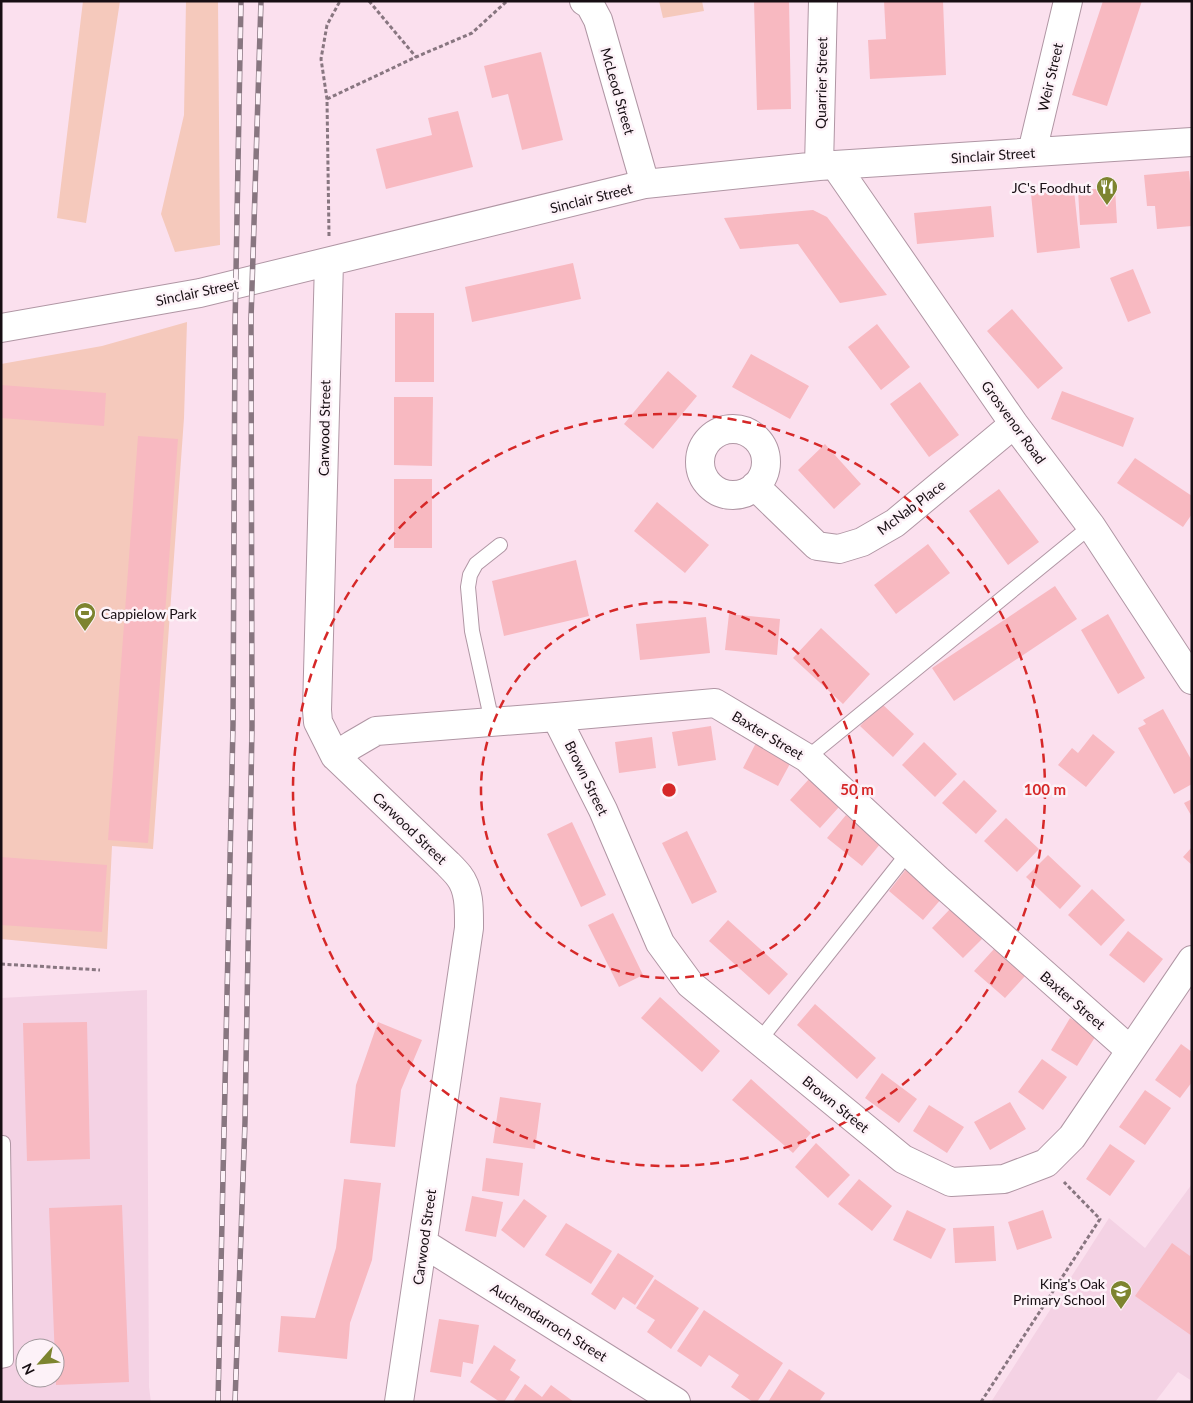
<svg xmlns="http://www.w3.org/2000/svg" width="1193" height="1403" viewBox="0 0 1193 1403" font-family="Lato,sans-serif">
  <style>
    .built { fill: #f4d2e4; fill-rule: evenodd }
    .green { fill: #f5c9bc }
    .building { fill: #f8b9c1 }
    .lines { fill: none; stroke-linecap: round; stroke-linejoin: round }
    .service-casing { stroke: #b096a4; stroke-width: 16 }
    .minor-casing { stroke: #b096a4; stroke-width: 30 }
    .path { stroke: #887680; stroke-width: 3; stroke-dasharray: 4 2.5; stroke-linecap: butt }
    .service { stroke: #fff; stroke-width: 14 }
    .minor { stroke: #fff; stroke-width: 28 }
    .rail-casing { stroke: #887680; stroke-width: 5.5 }
    .rail { stroke: #fdf2f8; stroke-width: 4; stroke-dasharray: 11; stroke-linecap: butt }
    .ring { fill: none; stroke: #d62828; stroke-width: 2.5; stroke-dasharray: 9 6 }
    .labels { text-anchor: middle; dominant-baseline: central; stroke-width: 5; stroke-linejoin: round; paint-order: stroke }
    .street-label { font-size: 14px; fill: #170e13; stroke: #fdf2f8 }
    .poi-label { font-size: 14px; fill: #170e13; stroke: #fdf2f8; text-anchor: end }
    .centre { fill: #d62828; stroke: #fdf2f8; stroke-width: 2.5 }
    .ring-label { font-size: 15px; text-anchor: middle; font-weight: bold; fill: #d62828; stroke: #fdf2f8; stroke-width: 5; stroke-linejoin: round; paint-order: stroke }
  </style>
  <rect width="100%" height="100%" fill="#fbe0ee"/>
  <path class="built" d="M147,990l2,397 2,15h-150v-404zM25,1348h30v30h-30z
    M1192,1184v197l-14,-9 -23,30h-164l118,-184 36,30z"/>
  <path class="green" d="M83,1h37l-34,222 -29,-5z
    M186,1h32l2,244 -45,7 -14,-38 23,-99z
    M659,1h43l2,10 -41,7z
    M187,322l-3,96 -31,431 -41,-3 -5,103 -106,-10v-575l101,-18z"/>
  <path class="building" d="M754,1h35l2,108 -34,1z
    M884,1h59l3,74 -76,4 -2,-39 18,-1z
    M1103,1h39l-35,105 -35,-11z
    M541,52l22,88 -41,10 -14,-56 -16,4 -8,-32z
    M458,111l15,56 -87,22 -10,-40 56,-14 -4,-17z
    M1189,171l3,33v22l-35,3 -2,-23h-8l-3,-31z
    M1115,188l2,35 -37,2 -2,-35z
    M1074,190l6,58 -43,5 -6,-59z
    M991,206l3,31 -77,7 -3,-31z
    M813,210l14,7 60,78 -47,8 -42,-59 -58,5 -16,-31z
    M573,263l8,36 -109,23 -7,-35z
    M1133,269l18,44 -23,9 -18,-44z
    M1012,309l51,59 -25,21 -51,-58z
    M395,313h39v69h-39z
    M877,324l33,43 -29,23 -33,-43z
    M751,354l58,32 -19,33 -58,-32z
    M668,371l29,25 -44,53 -29,-25z
    M920,382l39,53 -30,22 -39,-53z
    M1,385l105,8 -2,33 -103,-8z
    M1062,391l72,27 -11,29 -72,-28z
    M394,397h39l-1,69 -38,-1z
    M138,436l40,3 -30,404 -40,-3z
    M825,444l36,40 -27,25 -36,-39z
    M1135,458l57,38v18l-9,13 -66,-44z
    M394,479h38v69h-38z
    M999,489l40,53 -31,23 -39,-54z
    M657,502l52,43 -24,28 -51,-42z
    M928,544l22,29 -54,41 -22,-29z
    M576,560l13,56 -85,20 -12,-55z
    M1055,586l22,33 -123,82 -22,-33z
    M729,614l51,5 -3,36 -52,-5z
    M1108,614l37,64 -27,16 -37,-64z
    M706,617l4,36 -70,7 -4,-36z
    M821,628l49,46 -27,30 -50,-46z
    M881,703l33,31 -21,23 -33,-31z
    M1163,709l29,52v23l-18,10 -36,-66 8,-4 -3,-4z
    M711,726l5,34 -38,6 -6,-34z
    M1093,734l22,18 -29,35 -28,-22 14,-17 6,5z
    M652,737l4,31 -37,5 -4,-31z
    M757,741l35,19 -14,26 -35,-18z
    M924,742l33,32 -22,23 -33,-32z
    M809,779l30,28 -19,21 -30,-28z
    M964,780l33,31 -21,23 -34,-31z
    M1192,799v18l-8,-14z
    M846,815l35,28 -19,23 -35,-28z
    M1006,818l33,31 -22,23 -33,-31z
    M572,822l34,73 -25,12 -34,-73z
    M687,831l30,61 -25,12 -30,-61z
    M1192,847v18l-9,-8z
    M1048,855l33,31 -21,23 -34,-32z
    M1,857l106,8 -5,67 -101,-7z
    M907,868l35,30 -19,22 -34,-29z
    M1092,889l33,31 -24,26 -33,-31z
    M951,908l31,31 -19,19 -31,-30z
    M613,913l30,62 -24,12 -31,-62z
    M728,920l60,54 -19,21 -60,-54z
    M1128,931l35,28 -19,24 -35,-28z
    M994,949l31,27 -20,22 -31,-27z
    M660,997l60,54 -18,21 -61,-54z
    M815,1004l61,54 -19,21 -60,-54z
    M1070,1018l27,16 -20,32 -26,-16z
    M87,1022l3,137 -63,2 -4,-138z
    M378,1022l44,18 -21,50 -6,57 -45,-4 6,-58z
    M1181,1044l11,8v30l-12,16 -25,-18z
    M1042,1059l25,18 -24,33 -25,-18z
    M882,1073l35,26 -18,24 -34,-25z
    M751,1079l60,54 -18,20 -61,-53z
    M1145,1090l26,18 -26,37 -26,-18z
    M500,1097l41,6 -6,46 -42,-6z
    M1010,1102l16,27 -36,21 -16,-28z
    M929,1105l35,22 -17,26 -34,-22z
    M816,1143l34,32 -22,23 -33,-31z
    M1110,1144l25,17 -25,35 -24,-17z
    M486,1158l37,5 -4,33 -37,-5z
    M344,1179l37,4 -9,77 -22,63 -3,36 -69,-7 3,-36 34,2 21,-70z
    M859,1179l33,27 -20,25 -34,-27z
    M472,1196l31,6 -7,35 -31,-6z
    M524,1199l23,17 -23,32 -23,-18z
    M122,1205l7,177 -73,3 -7,-177z
    M907,1210l39,19 -15,30 -38,-19z
    M1043,1210l9,28 -35,12 -9,-28z
    M566,1223l46,28 -21,33 -46,-29z
    M994,1226l2,35 -41,2 -2,-35z
    M1172,1243l18,13 2,-3v83l-57,-40z
    M618,1253l36,23 -19,29 -12,-8 -8,13 -24,-16z
    M655,1279l44,29 -28,41 -24,-17 8,-12 -19,-12z
    M704,1310l79,53 -26,39h-4l-22,-15 8,-12 -30,-20 -8,12 -24,-16z
    M439,1319l40,6 -6,39 -10,-2 -2,15 -31,-5z
    M494,1345l22,15 -6,10 10,7 -16,25h-4l-30,-20z
    M789,1369l36,24 -6,9h-51z
    M525,1384l17,13 9,-12 23,17h-61z"/>
  <g class="lines">
    <g class="service-casing">
      <path id="service" d="M492,722l-20,-91 -4,-44 2,-12 6,-11 24,-19
        M807,758l284,-232
        M759,1041l149,-188
        M1,1361l5,-1 -3,-217"/>
    </g>
    <g class="minor-casing">
      <path id="minor" d="M584,1l6,4 8,15 47,164
        M1032,152l36,-151
        M835,165l179,259 77,102 101,154
        M819,166l4,-165
        M329,262l-12,448 1,12 17,34 113,108c4,4 8,8 11,12 11,14 10,35 10,52l-70,474
        M1,328l199,-35 445,-109 174,-18 373,-24
        M700 462a33 33 0 1 1 66 0a33 33 0 1 1-66 0Z
        M755,486l62,60 22,3 23,-7 33,-19 119,-99
        M556,717l47,93 57,133 30,41 213,175 48,23 53,-3 42,-16 26,-26 120,-177
        M335,756l17,-11 24,-14 180,-14 159,-14 92,55 131,122 192,170
        M423,1243l253,159"/>
    </g>
    <path class="path" d="M369,1l47,56
      M327,99l89,-42 56,-24 35,-32
      M329,236l-2,-137 -6,-40 6,-34 13,-24
      M1,964l99,6
      M981,1402l119,-183 -36,-37"/>
    <use href="#service" class="service"/>
    <use href="#minor" class="minor"/>
    <g class="rail-casing">
      <path id="rail" d="M218,1402l15,-677 2,-398 6,-326
        M235,1402l10,-280 7,-396 -1,-407 10,-318"/>
    </g>
    <use href="#rail" class="rail"/>
  </g>
  <g class="ring">
    <circle cx="669" cy="790" r="188"/>
    <circle cx="669" cy="790" r="376"/>
  </g>
  <defs>
    <g id="restaurant-pin" transform="scale(1.125)"><path d="M0 17L-7.5 6A9.5 9.5 0 1 1 7.5 6Z" fill="#7d842f" stroke="#fdf2f8"/><path d="M-5-6h1v4h1v-4h1v4h1v-4h1v5L-1.5 .5V6h-2V.5L-5-1ZM5-6V6H3V1.5H1.5Q1.5-4 5-6Z" fill="#fff"/></g>
    <g id="stadium-pin" transform="scale(1.125)"><path d="M0 17L-7.5 6A9.5 9.5 0 1 1 7.5 6Z" fill="#7d842f" stroke="#fdf2f8"/><path d="M0-5a6.5 5 0 1 0 0 10a6.5 5 0 1 0 0-10ZM-3.5-1.8h7v3.6h-7Z" fill="#fff"/></g>
    <g id="school-pin" transform="scale(1.125)"><path d="M0 17L-7.5 6A9.5 9.5 0 1 1 7.5 6Z" fill="#7d842f" stroke="#fdf2f8"/><path d="M0-5L7-2L0 1L-7-2ZM-4 1L0 2.5L4 1V4Q0 6-4 4Z" fill="#fff"/></g>
  </defs>
  <g fill-rule="evenodd">
    <use href="#restaurant-pin" x="1107" y="187"/>
    <use href="#stadium-pin" x="85" y="613"/>
    <use href="#school-pin" x="1121" y="1291"/>
  </g>
  <g class="labels">
    <g class="street-label">
      <text transform="translate(1050 77) rotate(-77)">Weir Street</text>
      <text transform="translate(821 83) rotate(-89)">Quarrier Street</text>
      <text transform="translate(618 91) rotate(74)">McLeod Street</text>
      <text transform="translate(993 155) rotate(-4)">Sinclair Street</text>
      <text transform="translate(591 198) rotate(-14)">Sinclair Street</text>
      <text transform="translate(197 292) rotate(-12)">Sinclair Street</text>
      <text transform="translate(1014 422) rotate(54)">Grosvenor Road</text>
      <text transform="translate(324 428) rotate(-89)">Carwood Street</text>
      <text transform="translate(911 507) rotate(-37)">McNab Place</text>
      <text transform="translate(768 735) rotate(31)">Baxter Street</text>
      <text transform="translate(587 778) rotate(64)">Brown Street</text>
      <text transform="translate(410 828) rotate(44)">Carwood Street</text>
      <text transform="translate(1073 1000) rotate(41)">Baxter Street</text>
      <text transform="translate(836 1104) rotate(39)">Brown Street</text>
      <text transform="translate(424 1237) rotate(-82)">Carwood Street</text>
      <text transform="translate(549 1322) rotate(32)">Auchendarroch Street</text>
    </g>
    <g class="poi-label">
      <text x="1091" y="187">JC's Foodhut</text>
      <text x="101" y="613" text-anchor="start">Cappielow Park</text>
      <text x="1105" y="1283">King's Oak<tspan x="1105" dy="16">Primary School</tspan></text>
    </g>
  </g>
  <circle cx="669" cy="790" r="8" class="centre"/>
  <g class="ring-label">
    <text x="857" y="795">50 m</text>
    <text x="1045" y="795">100 m</text>
  </g>
  <rect width="1193" height="1403" fill="none" stroke="#170e13" stroke-width="5"/>
  <g transform="translate(40 1363) rotate(243)"><circle r="24" fill="#fdf2f8" stroke="#a1979c"/>
  <path d="M0-4L9 19L0 12L-9 19Z" fill="#7d842f"/>
  <text y="-8" font-size="14" font-weight="bold" text-anchor="middle" fill="#170e13">N</text>
  </g>
</svg>
